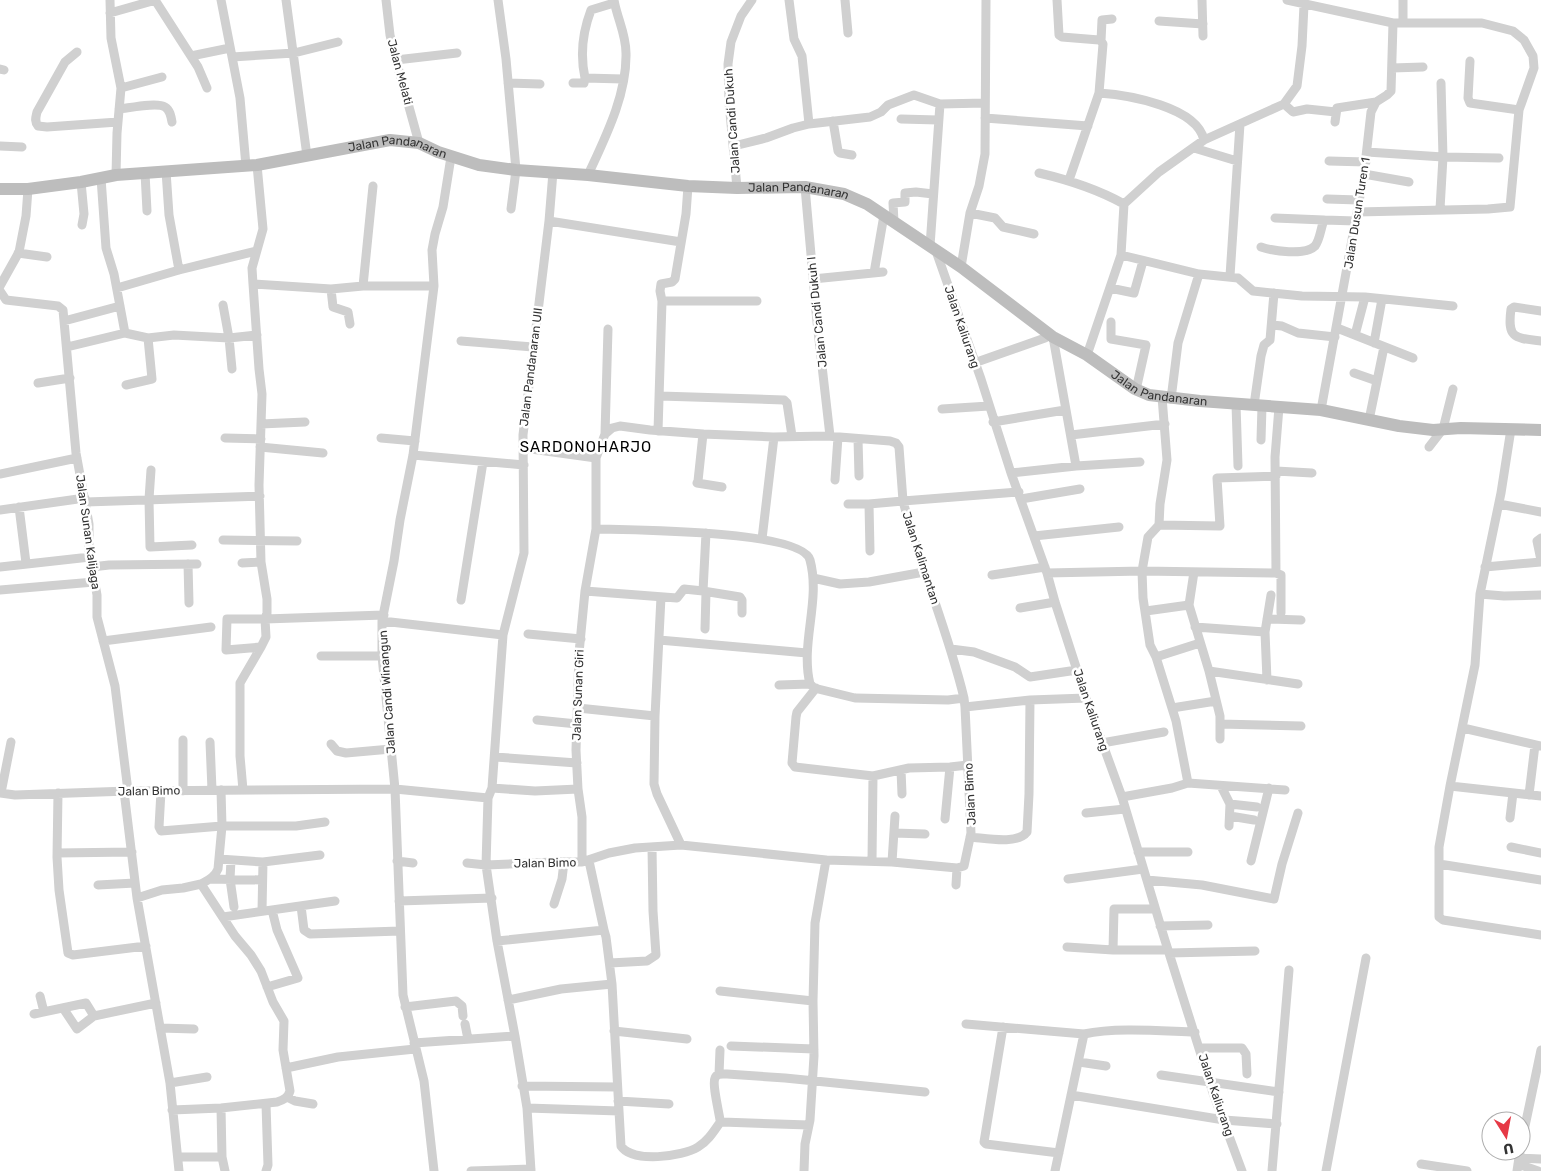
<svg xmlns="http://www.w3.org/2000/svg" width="1541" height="1171" viewBox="0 0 1541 1171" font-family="Rubik,sans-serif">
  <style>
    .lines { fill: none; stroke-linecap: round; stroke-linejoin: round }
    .minor { stroke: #d0d0d0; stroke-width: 9 }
    .secondary { stroke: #bdbdbd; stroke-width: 12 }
    .labels { text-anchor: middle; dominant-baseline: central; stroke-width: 5; stroke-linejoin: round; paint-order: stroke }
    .street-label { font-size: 12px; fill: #333; stroke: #fff }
    .quarter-label { font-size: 15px; letter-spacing: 1px; fill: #000; stroke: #fff }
  </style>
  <rect width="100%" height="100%" fill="#fff"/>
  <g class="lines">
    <path class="minor" d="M110,0l1,38 10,50 -4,45 -1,42
      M155,0l43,67 9,21
      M221,0l19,98 6,68
      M286,0l21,156
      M386,0l4,35 6,25 23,83
      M498,0l8,59 10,111 -5,39
      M789,0l5,39 8,17 7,68
      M845,0l3,33
      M1057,0l2,35 3,2 37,3 2,1 2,3 -4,49 -30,87
      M1202,0l1,36
      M1287,0l106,23h89l31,8 11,9 9,16 1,12 -15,42 -9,97 -22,2 -131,3
      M110,13l46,-13
      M1159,21l44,3
      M1403,23v-23
      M1101,41l1,-21 10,-1
      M77,52l-12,10 -28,50c-1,5 -3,9 1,14l9,1 71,-5
      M191,56l39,-8
      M232,57l62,-4 44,-11
      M396,60l61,-7
      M1470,61l-2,37 2,5 49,7
      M1392,68l31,-1
      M0,69l4,1
      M585,78c-5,-23 -2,-47 6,-68l23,-7
      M508,83l32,1
      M573,83h11l1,-5 38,1
      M121,88l41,-11
      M1099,93c30,2 98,14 105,47
      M1284,104l9,8 14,-3 29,3
      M119,109c10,-1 38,-7 46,-2 5,3 6,9 7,15
      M985,118l103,8
      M901,119l37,1
      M833,121l5,30 2,2 12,2
      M1335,122l2,-14 39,-6
      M0,146l22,1
      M734,146l32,-8 27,-10 16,-4 61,-7 11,-5 7,-7 26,-10 26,9 45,-1
      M1194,148l43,13
      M1367,152l76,5 56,1
      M1329,161l37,1
      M166,171l3,44 10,55
      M145,173l2,38
      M1039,173c30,7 58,16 85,31
      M1364,174l45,8
      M588,175c17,-37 39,-80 38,-122 0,-19 -9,-35 -12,-53
      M81,182l3,32 -2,11
      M688,186l-2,28 -11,65 -3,3 -11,2 -1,7 2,10h95
      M805,187l12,135 13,114
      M737,188l-8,-86 -1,-38 3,-22 10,-26 11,-16
      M1327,199l32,1
      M1440,209l3,-52 -2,-74
      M970,213l25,5 8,9 31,7
      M1324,220l32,1
      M549,221l132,21
      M894,222l-1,-19 12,-1v-9l11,-1 17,2
      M930,246l10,-142
      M1261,247c12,4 44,9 54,-1 5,-6 6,-19 9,-26l-49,-2
      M936,251l45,128 30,94 36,100 8,29 31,96 36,99 41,137 50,159 29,78
      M18,253l29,4
      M1121,255l78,19 39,4 15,13 49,5 63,1 88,9
      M961,267l9,-54 9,-27 6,-32 1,-154
      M874,273l10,-58
      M1230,276l10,-152
      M813,279l70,-7
      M253,284l-1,-16 11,-39 -6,-64
      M0,286l19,-34 7,-36 2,-27
      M363,286l10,-100
      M117,288l62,-18 77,-19
      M1110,288l24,5 9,-32
      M331,289l2,18 15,5 2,12
      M0,291l6,9 52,6 5,4 13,143 13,71v26l8,45v22l18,69 13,105
      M223,305l6,33 3,31
      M1541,311l-27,-4 -3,2c-4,30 4,29 30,32
      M64,321l56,-15
      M1111,322v17l35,6 -10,45
      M1272,325l10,1 16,7 37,4
      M1337,328l76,30
      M125,333l23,5 26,-3 55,3 28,-3
      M1355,335l10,-38
      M1053,337l23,129
      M461,341l72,6
      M1374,343l8,-44
      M67,347l58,-14 -11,-59 -8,-26 -5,-70
      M1087,355l34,-100 3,-51 35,-32 45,-32 80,-36 13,-18 5,-40 2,-41
      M974,363l71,-25
      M1354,373l23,8
      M38,383l32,-5
      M126,385l26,-6 -4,-41
      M660,396l124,4 3,3 5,33
      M1171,399l7,-56 21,-69
      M1236,404l2,62
      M1254,405l7,-49 3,-11 6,-5 4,-47
      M1279,407l-4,50 1,116 5,2v38
      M942,409l47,-3
      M1321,410l43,-236 7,-62 5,-10 11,-7 4,-4 2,-68
      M1369,420l15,-73
      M993,422l72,-12
      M261,424l44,-2
      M1511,429l-10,64 -21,101 -5,71 -25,121 91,10
      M658,431l4,-130
      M605,434l3,-105
      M703,434l-5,47 -1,2 25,4
      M1071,435l94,-11
      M225,438l36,1
      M381,438l34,3
      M858,439l1,37
      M1261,440l1,-34
      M260,447l63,6
      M1429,447l14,-18 10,-40
      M524,448l72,10 9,-24 7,-6 8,-2 30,4 53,4 70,3 54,-1 63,5 6,2 3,4 4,54 -34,3 1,47
      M413,455l111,10
      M596,458v71c31,1 206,1 214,31 11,41 -10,83 0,124l4,4 41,10 93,2 16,-2 1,9
      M151,470l-2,29 1,48 42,-2
      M1276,471l36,2
      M1011,473l65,-7 64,-4
      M0,474l77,-16
      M835,480l3,-43
      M1021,499l59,-10
      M86,502l174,-6
      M848,504h21
      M1499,504l42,8
      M19,507l7,56
      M0,510l85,-12
      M1159,525l61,1 -3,-48 59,-2
      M1034,536l85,-9
      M1541,538l-4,3 4,19
      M762,539l12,-102
      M223,540l74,1
      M242,563l19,-1
      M188,564l1,39
      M0,567l90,-10
      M92,567l17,-2 88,-1
      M1485,567l56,-5
      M1194,572l-5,33 20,66 89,13
      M1047,573l95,-2 6,-34 11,-12 1,-21 7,-44 -5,-63
      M992,575l53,-8
      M813,578l27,6 29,-2 55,-10
      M0,590l94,-8
      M585,591l92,7 7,-9 19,2 3,-58
      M703,591l37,6 2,3v13
      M1480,594l24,2 37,-1
      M661,597l-6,119 -1,68 3,10 24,51
      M461,600l22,-138
      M1020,608l35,-6
      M1146,611l43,-6
      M1267,619l34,1
      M382,621l121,14
      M1195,627l70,5
      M705,629l1,-37
      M528,634l53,5
      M659,640l148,13
      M103,641l108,-14
      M261,647l-35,3 1,-31h38l119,-4
      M951,649l23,3 41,15 15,10 47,-7
      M321,656h61
      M1156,657l44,-14
      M1209,671l11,45v23
      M1267,680l-2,-48 6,-37
      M779,685l31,-1
      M816,688l-19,24 -1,5 -4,46 3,4 78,9 36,-8 41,-1 18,-2
      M964,698c-16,-67 -44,-131 -61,-197l116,-9
      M578,708l77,8
      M1172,708l44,-7
      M537,720l40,4
      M1220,724l81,2
      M1463,728l78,18
      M183,740v51
      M210,742l2,48
      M1102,743l62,-11
      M331,744l6,7 9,2 45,-4
      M495,757l82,6
      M901,770l1,24
      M1188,783l97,7
      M1221,786l9,18 -1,22
      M1450,786l-11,61v70l4,3 98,15
      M492,788l43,3 43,-2
      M243,790l-3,-34v-73l21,-36 5,-10 -1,-18 2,-6v-14l-6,-37 -2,-77 3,-91 -3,-25 -6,-85 78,5 32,-3h71
      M124,791l13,107 33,185 9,88
      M161,791l-2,36 2,4 61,-5h74l29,-4
      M0,793l15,2 113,-4 267,-2 93,9 -2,67 68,-3h28l27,-9 26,-5 46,-3 145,15 66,2 65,6 7,-2 7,-33 -6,-126 65,-7 56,-2
      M1,793l10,-51
      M58,793l-1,64 2,33 9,63 5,2 73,-9
      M1529,795l6,-50
      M1122,797l50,-9 16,-5 -12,-62 -20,-64 -6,-12 -7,-47 -1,-27 134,2
      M488,798l4,-10 11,-153 21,-82 -1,-118 26,-214 4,-49
      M1230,804l27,3
      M1086,813l39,-4
      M1230,816l24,4
      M1510,818l3,-25
      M945,819l5,-52
      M894,833l31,1
      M970,837c15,1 47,8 57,-5l2,-38 1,-94
      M1511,847l30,6
      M1138,852h50
      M57,853l75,-1
      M219,859l44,3 57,-7
      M231,860l-1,19 4,28
      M397,861l16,2
      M589,861l15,69
      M872,861l1,-85
      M1251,861l18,-73
      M582,862v-45l-4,-28 -2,-39 3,-97 6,-62 11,-62
      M892,862l3,-46
      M467,863l19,2 11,76 107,-11 2,7 6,47 7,127 -92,-3 4,63
      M1439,864l102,16
      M210,879l52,1
      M1068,879l75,-10
      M1147,880l55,5 72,14 8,-35 16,-51
      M98,885l37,-2
      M956,885l1,-17
      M137,898l25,-8 21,-2 18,-4
      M399,901l93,-3
      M554,904l8,-25 2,-17
      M301,906l3,24 6,4 90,-3
      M262,911l1,-49
      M223,917l112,-16
      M1160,926l48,-1
      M1067,947l46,3h55
      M1113,950l1,-41h41
      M1169,953l86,-2
      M610,963l37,-2 9,-6 -3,-44 -1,-64
      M267,987l31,-9 -21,-48 -5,-20
      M720,991l93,10
      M40,996l4,16
      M508,1000l53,-11 51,-5
      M405,1007l51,-6 6,5 1,10
      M63,1008l14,21 17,-13 62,-13
      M34,1014l52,-11 8,13
      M465,1024l3,15
      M966,1024l118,10
      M1003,1027l-19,115 2,2 73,9
      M160,1028l34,1
      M614,1031l73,8
      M515,1036l12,72
      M414,1043l101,-7 -18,-95
      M731,1046l83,3
      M1200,1048h42l4,6 1,20
      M1079,1062l27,4
      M286,1068l52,-11 77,-8
      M719,1074l1,-24
      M1161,1075l118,17
      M170,1083l37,-6
      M522,1086l95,1
      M1071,1095l153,25 53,4
      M287,1097l8,4 18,3
      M618,1101l51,3
      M266,1104l2,61 -2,6
      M221,1108l1,49 3,14
      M172,1110l49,-2 56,-6c6,-2 11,-4 13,-11l-7,-41 1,-29 -11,-19 -12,-31 -10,-16 -16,-19 -34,-52c7,-4 14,-7 17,-15l4,-43 -1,-36
      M619,1111l2,35c11,17 61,11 77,1 10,-6 16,-16 23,-26
      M809,1125l-87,-3 -2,-2c-1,-8 -8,-36 -5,-42 2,-5 7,-4 12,-4l58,4 140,14
      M1521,1145l20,-95
      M178,1157h44
      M1519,1158l22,1
      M1421,1164l46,7
      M1518,1164l20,7
      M434,1171l-10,-90 -21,-86 -8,-206 -13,-133v-35l12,-60 6,-41 13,-65 21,-169 -2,-36 3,-16 8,-27 8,-50
      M471,1171l60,-2
      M804,1171l1,-27 5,-24 4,-64 -1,-55 2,-78 11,-63
      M1055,1171l29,-137c32,-7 78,-3 111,-2
      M1272,1171l17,-201
      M1326,1171l40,-213
      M1517,1171l3,-20"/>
    <path class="secondary" id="s1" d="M0,189h28l53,-7 35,-7 141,-10 133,-25 29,3 19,9 41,13 37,5 72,5 100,11 49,2 68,-1 39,7 23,10 94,63 92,70 34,18 48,34 14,6 51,6 121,9 78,16 34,4 28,-2 80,2"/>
  </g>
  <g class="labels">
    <g class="street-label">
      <text transform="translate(400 72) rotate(75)">Jalan Melati</text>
      <text transform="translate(732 121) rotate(-94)">Jalan Candi Dukuh</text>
      <text stroke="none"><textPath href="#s1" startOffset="402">Jalan Pandanaran</textPath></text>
      <text stroke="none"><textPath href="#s1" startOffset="808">Jalan Pandanaran</textPath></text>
      <text transform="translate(1357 213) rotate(-81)">Jalan Dusun Turen 1</text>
      <text transform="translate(817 312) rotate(-96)">Jalan Candi Dukuh I</text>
      <text transform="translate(962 327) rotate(71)">Jalan Kaliurang</text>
      <text transform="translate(531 367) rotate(-83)">Jalan Pandanaran UII</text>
      <text stroke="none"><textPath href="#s1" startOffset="1228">Jalan Pandanaran</textPath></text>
      <text transform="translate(88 532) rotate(82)">Jalan Sunan Kalijaga</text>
      <text transform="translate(921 558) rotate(72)">Jalan Kalimantan</text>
      <text transform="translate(387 692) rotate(-94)">Jalan Candi Winangun</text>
      <text transform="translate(578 695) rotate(-88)">Jalan Sunan Giri</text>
      <text transform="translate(1091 710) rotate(71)">Jalan Kaliurang</text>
      <text transform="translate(149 791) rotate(-1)">Jalan Bimo</text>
      <text transform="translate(970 794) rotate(-93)">Jalan Bimo</text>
      <text transform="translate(545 863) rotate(-1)">Jalan Bimo</text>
      <text transform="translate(1216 1095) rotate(71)">Jalan Kaliurang</text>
    </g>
    <g class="quarter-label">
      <text x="586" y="447">SARDONOHARJO</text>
    </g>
  </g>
  <g transform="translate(1506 1136) rotate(169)"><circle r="24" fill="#ffffff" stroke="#adadad"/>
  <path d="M0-4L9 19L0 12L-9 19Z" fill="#e63946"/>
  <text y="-8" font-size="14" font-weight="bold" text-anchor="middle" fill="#333333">U</text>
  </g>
</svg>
